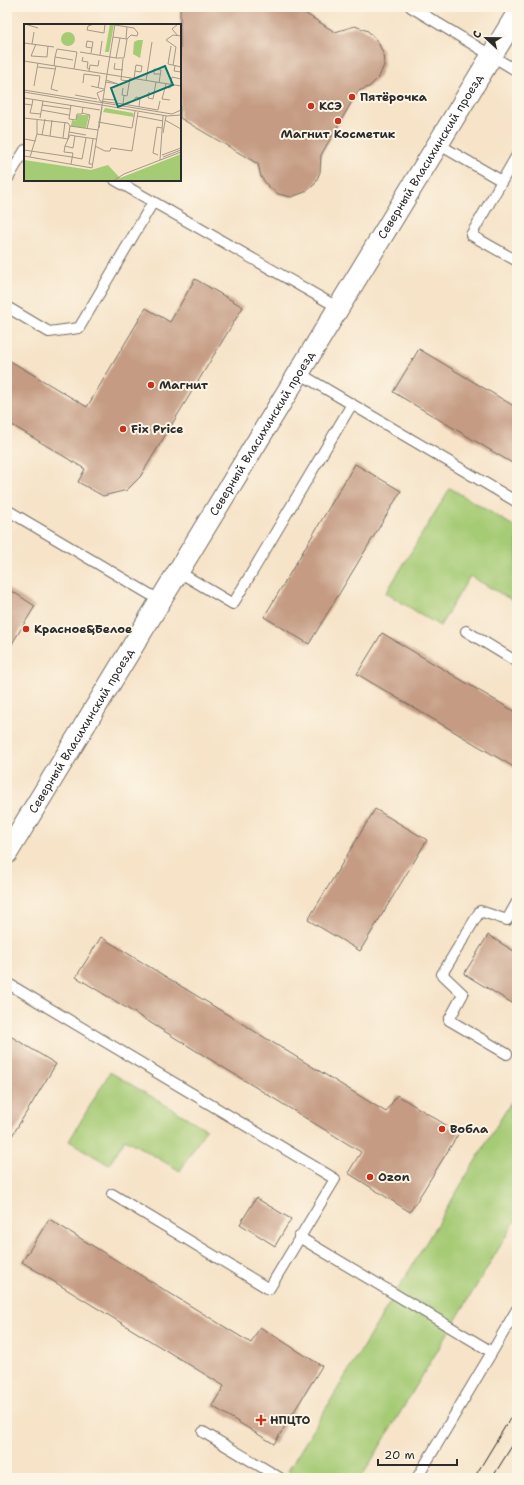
<svg xmlns="http://www.w3.org/2000/svg" width="524" height="1485" viewBox="0 0 524 1485" font-family="'Shantell Sans',sans-serif">
  <style>
    .green { fill: #a5cb75; stroke: #687b50 }
    .building { fill: #c59b83 }
    .lines { fill: none; stroke-linecap: round; stroke-linejoin: round }
    .service-casing { stroke: #726b62; stroke-width: 12 }
    .minor-casing { stroke: #726b62; stroke-width: 23 }
    .service { stroke: #fff; stroke-width: 10 }
    .minor { stroke: #fff; stroke-width: 21 }
    .tram { stroke: #2b2b2b; stroke-width: 1 }
    .poi-dot { fill: #c8321e; stroke: #fcf5e5; stroke-width: 1.5 }
    .labels { text-anchor: middle; dominant-baseline: central; stroke-width: 4; stroke-linejoin: round; paint-order: stroke }
    .poi-label { font-size: 12px; font-weight: bold; fill: #2b2b2b; stroke: #fcf5e5; text-anchor: start }
    .street-label { font-size: 12px; fill: #2b2b2b; stroke: #fcf5e5 }
    .inset-road { fill: none; stroke: #a59989; stroke-width: 1 }
    .view { fill: #0f766e; fill-opacity: 0.15; stroke: #0f766e; stroke-width: 2 }
    .inset-edge { fill: none; stroke: #2b2b2b; stroke-width: 2 }
  </style>
  <rect width="100%" height="100%" fill="#fcf5e5"/>
  <filter id="ink" filterUnits="userSpaceOnUse"><feTurbulence type="fractalNoise" baseFrequency=".025" numOctaves="2"/><feDisplacementMap in="SourceGraphic" scale="8" xChannelSelector="R" yChannelSelector="G"/><feConvolveMatrix kernelMatrix="1 2 1 2 8 2 1 2 1" color-interpolation-filters="sRGB"/></filter>
  <filter id="wash" filterUnits="userSpaceOnUse"><feTurbulence type="fractalNoise" baseFrequency=".012" numOctaves="4" result="noise"/><feDisplacementMap in="SourceGraphic" scale="16" xChannelSelector="R" yChannelSelector="G"/><feGaussianBlur stdDeviation="0.9" result="paint"/><feColorMatrix in="noise" values="0 0 0 0 0 0 0 0 0 0 0 0 0 0 0 0 0 1.4 0 .05"/><feComposite in="paint" operator="in"/></filter>
  <g filter="url(#wash)">
    <rect width="100%" height="100%" fill="#f6e3c8"/>
    <path class="green" d="M450,488l67,40v75l-47,-27 -30,50 -54,-33z
      M110,1072l96,57 -26,42 -55,-32 -16,26 -40,-24z
      M517,1092v126l-156,260h-61l-12,-7z"/>
    <g id="blocks">
      <path class="building" d="M180,7h115l40,25 20,-6 13,5 10,11 5,11 1,12 -5,12 -10,10 -11,4 -37,64 -1,17 -5,12 -10,8 -14,5 -13,-3 -10,-8 -7,-9 -3,-13 -78,-46z
        M195,279l48,28 -103,170 -13,13 -24,6 -25,-14 7,-13 -78,-47v-63l80,48 59,-99 24,14z
        M419,349l98,59v58l-124,-74z
        M355,464l46,27 -92,153 -45,-27z
        M7,588l28,18 -28,46z
        M382,633l135,80v56l-160,-95z
        M375,809l52,31 -67,111 -52,-31z
        M488,935l29,18v53l-53,-32z
        M101,937l285,175 11,-17 62,38 -49,79 -62,-39 13,-21 -285,-175z
        M7,1034l49,30 -49,80z
        M256,1198l35,21 -16,27 -35,-22z
        M49,1219l202,124 9,-16 62,39 -48,78 -62,-38 12,-20 -202,-124z"/>
    </g>
  </g>
  <g filter="url(#ink)">
    <use href="#blocks" fill-opacity="0" stroke="#726b62" stroke-width="1"/>
    <g class="lines">
      <g class="service-casing">
        <path id="service" d="M411,7l106,64
          M438,144l64,37 -31,54 46,26
          M7,180l18,-30
          M115,180l224,128
          M502,181l15,-26
          M7,307l42,25 30,-4 74,-126
          M299,373l218,129
          M7,510l154,91
          M179,572l54,32 119,-200
          M466,631l51,31
          M7,983l328,196 -66,110 -157,-95
          M507,1054l-58,-34 14,-26 -21,-20 38,-63 27,9 10,-18
          M299,1237l193,115 -75,126
          M492,1352l25,-43
          M203,1432l77,46"/>
      </g>
      <g class="minor-casing">
        <g id="minor">
          <path id="s1" d="M7,853l510,-839"/>
        </g>
      </g>
      <use href="#service" class="service"/>
      <use href="#minor" class="minor"/>
      <path class="tram" d="M474,1478l43,-71
        M492,1478l25,-40"/>
    </g>
  </g>
  <g class="poi-dot">
    <circle cx="352" cy="97" r="4"/>
    <circle cx="311" cy="106" r="4"/>
    <circle cx="338" cy="121" r="4"/>
    <circle cx="151" cy="385" r="4"/>
    <circle cx="123" cy="429" r="4"/>
    <circle cx="26" cy="629" r="4"/>
    <circle cx="442" cy="1129" r="4"/>
    <circle cx="370" cy="1177" r="4"/>
    <path d="M259 1414h4v4h4v4h-4v4h-4v-4h-4v-4h4z"/>
  </g>
  <g class="labels">
    <g class="poi-label">
      <text x="360" y="97">Пятёрочка</text>
      <text x="319" y="106">КСЭ</text>
      <text x="338" y="134" text-anchor="middle">Магнит Косметик</text>
      <text x="159" y="385">Магнит</text>
      <text x="131" y="429">Fix Price</text>
      <text x="34" y="629">Красное&amp;Белое</text>
      <text x="450" y="1129">Вобла</text>
      <text x="378" y="1177">Ozon</text>
      <text x="270" y="1420">НПЦТО</text>
    </g>
    <g class="street-label">
      <text stroke="none"><textPath href="#s1" startOffset="815">Северный Власихинский проезд</textPath></text>
      <text stroke="none"><textPath href="#s1" startOffset="491">Северный Власихинский проезд</textPath></text>
      <text stroke="none"><textPath href="#s1" startOffset="143">Северный Власихинский проезд</textPath></text>
    </g>
  </g>
  <g transform="translate(24 24)">
    <rect width="157" height="157" fill="#f6e3c8"/>
    <path d="M86,0h4l-5,28h-4zM37 15a7 7 0 1 1 14 0a7 7 0 1 1-14 0ZM114,16h5l-3,18 -7,-4 1,-12zM81,84l28,5 1,4 -31,-5zM53,91h12l-3,13 -15,-2 1,-6 4,1zM157,130v27h-157v-21l67,10 17,-5 12,13z" fill="#a5cb75"/>
    <path class="inset-road" d="M1,0l13,4M70,0l-6,2 -1,4 17,3 1,-9M154,0l-6,5 6,7M91,1l19,3 4,5 -1,3 -6,-1 -4,4 -7,-1M102,15l1,-12M0,19l30,4M8,20l2,-12M12,20l-5,12 16,1 1,-11M147,22l-3,18 13,3M56,28l36,6 4,-20 -7,-1M67,29l2,-11 -6,-1 -1,6 6,1M76,31l2,-14M31,33l2,-8 20,3 -3,17M59,33l-1,4 6,1 -1,6 2,1M92,34h8l3,-19M99,35l-2,21 8,1M0,37l157,25M91,39l-1,6 9,1M149,41l3,-18 -10,-7 7,-5 8,1M30,42l1,-9 18,3M32,42l-5,23 7,2M151,42l-1,5 7,1M14,43l17,2M65,47l1,-6 8,1 1,-6M110,55l1,-8 1,-6 6,1 -1,6 -6,-1M122,57l6,-39M81,58l13,2 -12,-4M59,59l1,-9 16,2 -2,12M135,59l2,-13 -7,-1v5h6M142,60l-4,15 8,1M10,62l4,-23M67,62l13,3M142,63l4,1 2,-11 9,2v-2M99,64l-1,7 5,1 3,-18M0,66l148,24 9,-4M80,66l-7,3 3,8 23,3 1,-9M0,68l143,24 14,-1M125,68l-1,6 5,1 3,-17M51,71l22,4M0,74l76,12M79,75l12,1M110,76l2,-3 4,1 -1,9M0,80l8,1 1,-6M99,80l35,6 2,-9M8,81l-2,8 11,1M18,81l28,4M47,81l-2,14 7,1 1,-6h5l1,-7M17,86l28,5M58,89l8,2 -3,14M113,92l26,5M0,94l44,5 2,3 28,4M16,94l3,-17M13,96v14l31,5 2,-13M141,96l16,9M74,98l34,6 3,-17M75,104l3,-21M45,108l17,3M139,109l3,-17M18,111l3,-16M26,112l2,-16M39,114l2,-16M0,115l12,2M41,122l5,-11 5,1M71,122l10,5h5l1,-3 21,3 6,-39M0,126l48,7M134,131l-5,-2 4,-26 5,1M138,131l19,-7M0,132l68,12 23,-144M6,133l7,-23M48,133l10,2 4,-21M139,133l18,-7M136,136l3,-44M47,140l2,-11 -9,-1 1,-6 8,2 2,-12 21,3M68,140h-3l4,-25M89,157l11,-7 57,-22"/>
    <path class="view" d="M141,42l8,19 -55,22 -7,-19z"/>
    <rect width="157" height="157" class="inset-edge"/>
  </g>
  <rect width="524" height="1485" fill="none" stroke="#fcf5e5" stroke-width="24"/>
  <g transform="translate(486 38) rotate(292)" stroke="#fcf5e5" stroke-width="3" paint-order="stroke">
  <path d="M0-3L7 15L0 10L-7 15Z" fill="#2b2b2b"/>
  <text y="-6" font-size="11" font-weight="bold" text-anchor="middle" fill="#2b2b2b">С</text>
  </g>
  <path d="M378 1459v6h79v-6" fill="none" stroke="#2b2b2b" stroke-width="2"/>
  <text x="384" y="1459" font-size="12" fill="#2b2b2b" stroke="#fcf5e5" stroke-width="3" paint-order="stroke">20 m</text>
</svg>
